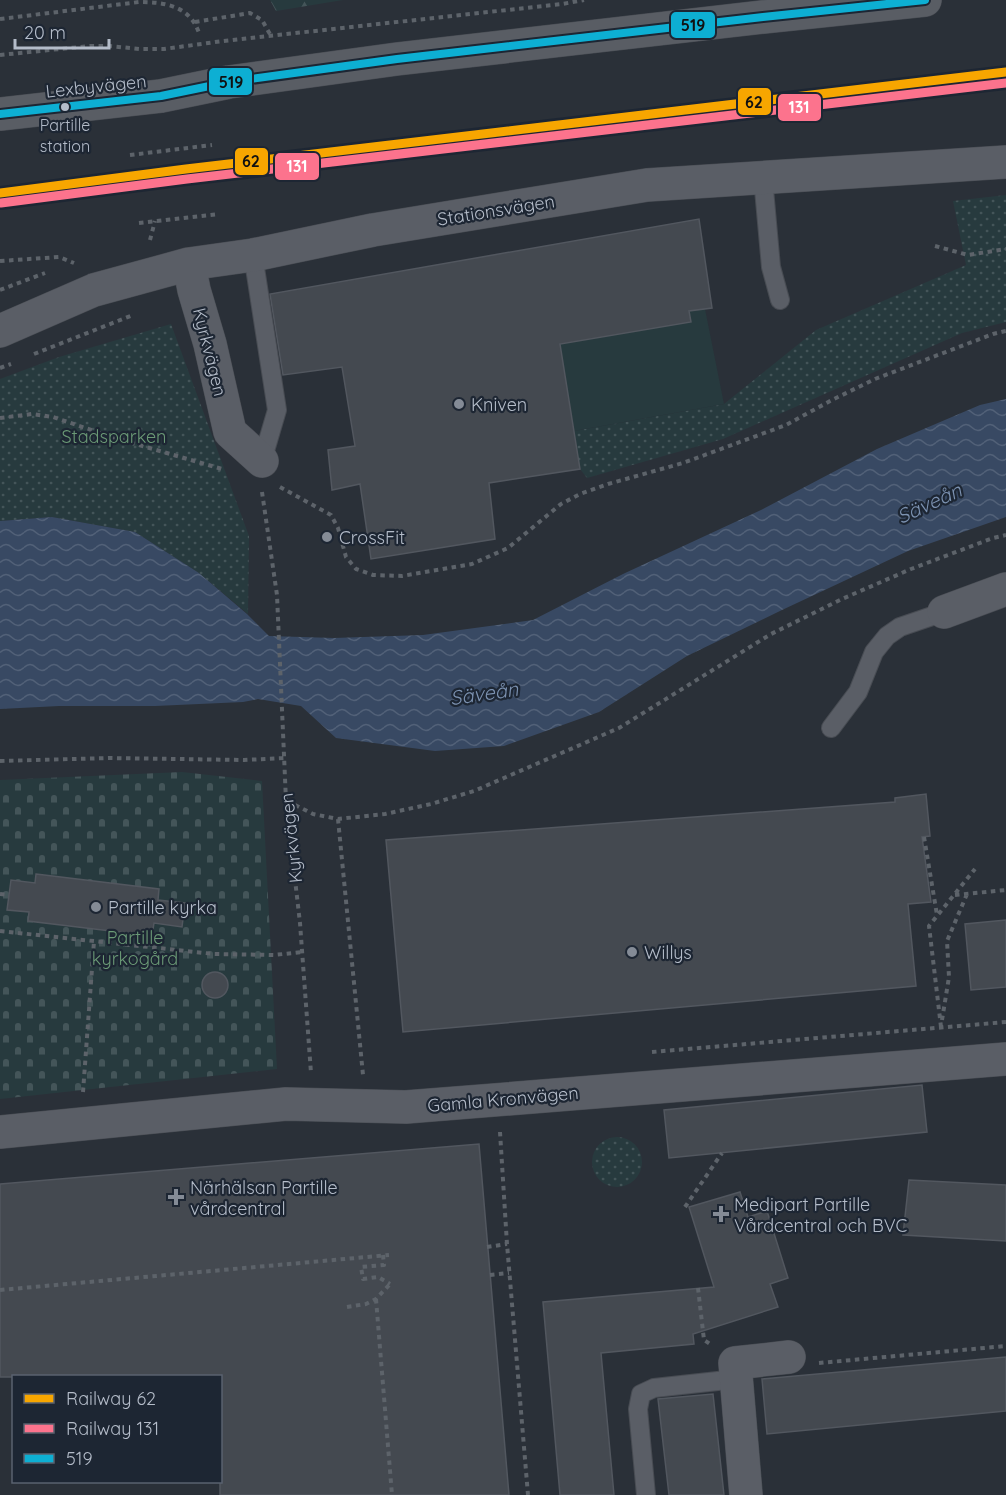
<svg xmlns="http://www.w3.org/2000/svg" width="1006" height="1495" viewBox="0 0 1006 1495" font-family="Quicksand,sans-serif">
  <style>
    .green { fill: url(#green-dots) }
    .forest { fill: url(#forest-firs) }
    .cemetery { fill: url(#cemetery-stones) }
    .pitch { fill: #273a3e }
    .water { fill: url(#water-waves) }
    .building { fill: #444950; stroke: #52575f; stroke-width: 1.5 }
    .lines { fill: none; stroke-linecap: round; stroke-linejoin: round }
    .lane-casing { stroke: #484c53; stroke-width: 20 }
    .street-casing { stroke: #484c53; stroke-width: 34 }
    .secondary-casing { stroke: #484c53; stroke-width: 34 }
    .path { stroke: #5d636a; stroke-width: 4; stroke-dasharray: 4.5 4.5; stroke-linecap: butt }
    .lane { stroke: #5a5e66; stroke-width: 18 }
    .street { stroke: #5a5e66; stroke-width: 33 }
    .secondary { stroke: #595d64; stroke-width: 33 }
    .bus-1-casing { stroke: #1d2633; stroke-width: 12 }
    .bus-1 { stroke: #0dafd3; stroke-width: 8 }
    .rail-1-casing { stroke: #1d2633; stroke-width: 14 }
    .rail-2-casing { stroke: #1d2633; stroke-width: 14 }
    .rail-1 { stroke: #f7a600; stroke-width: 9 }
    .rail-2 { stroke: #fc738d; stroke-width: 9 }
    .bus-dot { fill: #b4bcc9; stroke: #1d2633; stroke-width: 2 }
    .poi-dot { fill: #848b96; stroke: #1d2633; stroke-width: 2 }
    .labels { text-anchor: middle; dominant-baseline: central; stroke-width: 4.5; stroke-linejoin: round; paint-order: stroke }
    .bus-label { font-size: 16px; fill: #b4bcc9; stroke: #1d2633 }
    .street-label { font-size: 18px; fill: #b4bcc9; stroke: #1d2633 }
    .poi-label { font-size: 18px; fill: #b4bcc9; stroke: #1d2633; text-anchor: start }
    .park-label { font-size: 18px; fill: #6b9a76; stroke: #1d2633 }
    .water-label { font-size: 20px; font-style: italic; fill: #7c92b1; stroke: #1d2633 }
    .line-badge { stroke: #1d2633; stroke-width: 2 }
    .badge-label { font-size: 16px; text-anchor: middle; font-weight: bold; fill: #fff }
    .pale-badge-label { font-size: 16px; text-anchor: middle; font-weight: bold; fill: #111 }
  </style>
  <defs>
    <pattern id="green-dots" width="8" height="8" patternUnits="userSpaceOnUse" patternTransform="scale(1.5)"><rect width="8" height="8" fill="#273a3e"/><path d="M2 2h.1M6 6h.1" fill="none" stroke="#445559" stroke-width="1.8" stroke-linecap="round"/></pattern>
    <pattern id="forest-firs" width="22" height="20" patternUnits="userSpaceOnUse" patternTransform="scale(1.5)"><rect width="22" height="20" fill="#273a3e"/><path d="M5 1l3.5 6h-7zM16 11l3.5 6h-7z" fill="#445559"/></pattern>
    <pattern id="cemetery-stones" width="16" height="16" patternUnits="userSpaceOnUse" patternTransform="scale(1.5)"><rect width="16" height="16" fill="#273a3e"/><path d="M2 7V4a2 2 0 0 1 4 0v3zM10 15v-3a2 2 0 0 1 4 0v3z" fill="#445559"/></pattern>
    <pattern id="water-waves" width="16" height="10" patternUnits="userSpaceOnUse" patternTransform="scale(1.5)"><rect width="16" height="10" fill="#384963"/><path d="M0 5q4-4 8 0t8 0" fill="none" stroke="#526178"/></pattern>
  </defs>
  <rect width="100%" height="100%" fill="#2a3038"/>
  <path class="green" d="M1006,195v127l-44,11 -239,106 -136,39 -7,-9 -6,-38 150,-27 92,-74 150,-65 -13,-64z
    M171,324l78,212 -1,78 -49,-41 -64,-41 -83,-15 -52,4v-142l59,-22z
    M592 1162a25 25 0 1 1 50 0a25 25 0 1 1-50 0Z"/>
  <path class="forest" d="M270,0h73l-67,11z"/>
  <path class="cemetery" d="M182,772l80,9 15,288 -277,30v-319z"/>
  <path class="pitch" d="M705,309l19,95 -150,27 -14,-87 130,-22 -1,-11z"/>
  <path class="water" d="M1006,399v118l-98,34 -126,59 -95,46 -88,56 -95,34 -69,5 -99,-13 -35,-32 -43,-7 -15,3 -88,4h-96l-59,3v-188l52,-4 83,15 64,41 48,41 22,22 65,2 89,-3 110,-15 90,-46 138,-64 116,-61 103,-44z"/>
  <path class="building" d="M699,219l13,89 -23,3 2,11 -131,22 20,125 -91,14 6,56 -124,20 -11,-75 -28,6 -4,-40 27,-4 -13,-79 -59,8 -13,-81z
    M926,794l4,42 -8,1 9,65 -23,2 8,82 -513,46 -17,-192 509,-38v-4z
    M36,874l123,15 -1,11 27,3 -3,24 -28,-4 -2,13 -124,-15 1,-9 -22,-2 4,-30 24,3z
    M1006,920v67l-35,3 -6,-66z
    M202 985a13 13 0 1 1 26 0a13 13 0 1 1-26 0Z
    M922,1085l5,47 -258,26 -5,-48z
    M479,1144l30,351h-289v-118h-220v-193z
    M909,1180l97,5v56l-103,-6z
    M740,1192l8,25 19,-6 21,67 -18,6 8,23 -85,27 1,10 -93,9 13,142h-54l-17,-193 171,-15 -25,-80z
    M1006,1357v54l-239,23 -5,-55z
    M713,1394l11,101h-55l-11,-96z"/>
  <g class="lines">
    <g class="lane-casing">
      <path id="lane" d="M763,178l8,89 9,33
        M253,255l24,155 -15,51
        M831,728l27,-36 16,-40 13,-16 13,-9 44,-15
        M646,1495l-8,-86 3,-15 13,-6 82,-9"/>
    </g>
    <g class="street-casing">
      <path id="street" d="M189,264l5,26 16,54 20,88 32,29
        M0,331l94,-41 95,-26 64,-9 120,-25 274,-45 359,-23
        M944,612l62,-23
        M0,1132l286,-28 120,3 600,-48
        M746,1495l-11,-132 54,-6"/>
    </g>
    <g class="secondary-casing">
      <path id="secondary" d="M0,114l161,-18 68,-14 168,-23 366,-42 162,-17"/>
    </g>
    <path class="path" d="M0,19l139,-17c26,0 51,4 60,31
      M195,22l55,-9 12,7 9,16
      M0,55l90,-9h20l29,3h25l59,-8 339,-37 22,-4
      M130,155l82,-10
      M139,223l80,-9
      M150,240l5,-19
      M935,246l33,9 38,-6
      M0,261l59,-4 15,6
      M0,290l45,-17
      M34,354l99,-39
      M0,368l11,-4
      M0,418l32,-4 21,3 62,21 107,31
      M280,487l51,28 7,13 8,29 10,12 17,6 29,1 70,-12 36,-16 53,-44 19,-10 28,-10 75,-21 103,-38 46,-25 43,-21 118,-45 13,-3
      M262,492l15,103 9,206 14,122 11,150
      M0,761l108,-3 136,2 40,-2
      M287,801l26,13 25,5 47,-5 46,-10 43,-13 145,-63 152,-94 71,-35 69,-30 82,-31 13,-3
      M338,819l25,256
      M924,837l13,78
      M0,894l9,1
      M955,895l51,-5
      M0,931l214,23 60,1 28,-3
      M942,1020l7,-43 -2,-36 20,-47
      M941,1027l-12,-101 46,-57
      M652,1052l354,-30
      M83,1092l11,-151
      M500,1132l7,112 21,251
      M685,1207l37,-54
      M487,1247l20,-3
      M383,1255l1,10 -23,2 2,12 15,-2 12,7
      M490,1275l19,-2
      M698,1288l6,52 6,4
      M0,1290l389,-35
      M376,1299l16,196
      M347,1307l19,-3 10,-5 14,-15
      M819,1363l187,-17"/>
    <use href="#lane" class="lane"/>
    <use href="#street" class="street"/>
    <use href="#secondary" class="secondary"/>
    <g class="bus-1-casing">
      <path id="bus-1" d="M0,114l161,-18 68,-14 168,-23 366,-42 162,-17"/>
    </g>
    <use href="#bus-1" class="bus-1"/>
    <g class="rail-1-casing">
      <path id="rail-1" d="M0,193l186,-24 820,-97"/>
    </g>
    <g class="rail-2-casing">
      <path id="rail-2" d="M1,203l186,-24 819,-96"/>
    </g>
    <use href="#rail-1" class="rail-1"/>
    <use href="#rail-2" class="rail-2"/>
  </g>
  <circle class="bus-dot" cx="65" cy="107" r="5"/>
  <g class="poi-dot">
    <circle cx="459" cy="404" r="6"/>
    <circle cx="327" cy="537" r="6"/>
    <circle cx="96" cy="907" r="6"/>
    <circle cx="632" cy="952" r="6"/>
    <path d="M173 1188h6v6h6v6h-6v6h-6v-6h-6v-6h6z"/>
    <path d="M718 1205h6v6h6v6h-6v6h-6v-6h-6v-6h6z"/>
  </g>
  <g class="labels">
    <g class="bus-label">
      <text x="65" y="125">Partille<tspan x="65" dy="21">station</tspan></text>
    </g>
    <g class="street-label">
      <text transform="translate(96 86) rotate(-6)">Lexbyvägen</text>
      <text transform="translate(496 210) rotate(-9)">Stationsvägen</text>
      <text transform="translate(210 352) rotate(76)">Kyrkvägen</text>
      <text transform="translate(291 838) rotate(-96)">Kyrkvägen</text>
      <text transform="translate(503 1099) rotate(-5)">Gamla Kronvägen</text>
    </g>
    <g class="poi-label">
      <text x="471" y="404">Kniven</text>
      <text x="339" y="537">CrossFit</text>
      <text x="108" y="907">Partille kyrka</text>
      <text x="644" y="952">Willys</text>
      <text x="190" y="1187">Närhälsan Partille<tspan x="190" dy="21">vårdcentral</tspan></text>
      <text x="734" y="1204">Medipart Partille<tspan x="734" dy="21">Vårdcentral och BVC</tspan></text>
    </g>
    <g class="park-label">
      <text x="114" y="436">Stadsparken</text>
      <text x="135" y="937">Partille<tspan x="135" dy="21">kyrkogård</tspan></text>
    </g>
    <g class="water-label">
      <text transform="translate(929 503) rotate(-25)">Säveån</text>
      <text transform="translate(484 693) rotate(-8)">Säveån</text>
    </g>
  </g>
  <g class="line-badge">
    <rect x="670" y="11" width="46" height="28" rx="6" fill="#0dafd3"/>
    <rect x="208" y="67" width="45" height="29" rx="6" fill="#0dafd3"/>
    <rect x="737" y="87" width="35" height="29" rx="6" fill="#f7a600"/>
    <rect x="777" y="93" width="45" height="29" rx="6" fill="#fc738d"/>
    <rect x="234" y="147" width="35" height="29" rx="6" fill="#f7a600"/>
    <rect x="274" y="152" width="46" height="29" rx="6" fill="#fc738d"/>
  </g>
  <g class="badge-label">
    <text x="799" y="113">131</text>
    <text x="297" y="172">131</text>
  </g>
  <g class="pale-badge-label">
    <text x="693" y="31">519</text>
    <text x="231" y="88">519</text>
    <text x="754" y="108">62</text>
    <text x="251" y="167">62</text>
  </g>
  <rect x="12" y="1375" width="210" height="108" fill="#1d2633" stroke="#59626f" stroke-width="1.5"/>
  <rect x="24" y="1394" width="30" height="9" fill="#f7a600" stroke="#59626f" stroke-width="1.5"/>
  <text x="66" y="1405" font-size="18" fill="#b4bcc9">Railway 62</text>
  <rect x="24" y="1424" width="30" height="9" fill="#fc738d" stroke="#59626f" stroke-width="1.5"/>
  <text x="66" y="1435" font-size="18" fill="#b4bcc9">Railway 131</text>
  <rect x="24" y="1454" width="30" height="9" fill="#0dafd3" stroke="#59626f" stroke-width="1.5"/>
  <text x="66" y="1465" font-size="18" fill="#b4bcc9">519</text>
  <path d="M15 39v9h94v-9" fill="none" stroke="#b4bcc9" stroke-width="3"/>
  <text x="24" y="39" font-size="18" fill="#b4bcc9" stroke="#1d2633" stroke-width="4.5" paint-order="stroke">20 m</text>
</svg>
